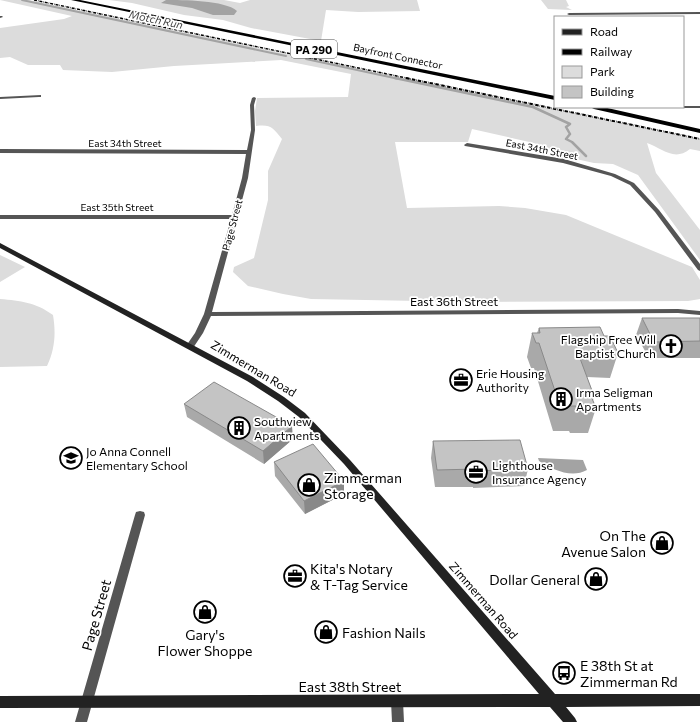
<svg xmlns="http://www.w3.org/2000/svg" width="700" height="722" viewBox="0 0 700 722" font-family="Commissioner,sans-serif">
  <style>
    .green { fill: #dcdcdc }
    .water { fill: #a3a3a3 }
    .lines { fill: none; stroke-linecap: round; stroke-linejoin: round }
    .stream-far1 { stroke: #a3a3a3; stroke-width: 2 }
    .stream { stroke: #a3a3a3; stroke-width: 2.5 }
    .street { fill: #555; fill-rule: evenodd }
    .secondary { fill: #222; fill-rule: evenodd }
    .highway { fill: #000; fill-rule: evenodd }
    .rail-far1 { stroke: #000; stroke-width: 1.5; stroke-dasharray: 3 1 0.5 1; stroke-linecap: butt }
    .rail { stroke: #000; stroke-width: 2; stroke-dasharray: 3.5 1 0.5 1; stroke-linecap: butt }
    .wall { fill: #a9a9a9 }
    .shaded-wall { fill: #898989 }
    .building { fill: #c4c4c4; stroke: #898989 }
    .labels { text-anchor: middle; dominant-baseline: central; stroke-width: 3.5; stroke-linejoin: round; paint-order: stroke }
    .far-street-label { font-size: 10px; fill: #000; stroke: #fff }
    .far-water-label { font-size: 11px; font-style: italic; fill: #444; stroke: #fff }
    .shield { fill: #fff; stroke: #4c4c4c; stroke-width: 1 }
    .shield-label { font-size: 11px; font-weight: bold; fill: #000 }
    .street-label { font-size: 12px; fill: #000; stroke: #fff }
    .poi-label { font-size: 12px; fill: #000; stroke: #fff; text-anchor: start }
    .near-poi-label { font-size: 14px; fill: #000; stroke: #fff; text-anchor: start }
    .near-street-label { font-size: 14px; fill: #000; stroke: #fff }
  </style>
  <rect width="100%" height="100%" fill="#fff"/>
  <path class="green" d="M0,0h29l671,140v11l-10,-2c-16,13 -28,-1 -43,-6l9,30 44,57v30l-62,-85 -25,-11 -19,-1 -18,-4 -42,-16 -62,-14 -4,13h-73l12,66 92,-2 26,2 41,7 126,52 8,13v19l-12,2 -213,1 -164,-3 -28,-5 -35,-8 -15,-14 1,-5 20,-9 14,-58v-29l14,-32c-9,-11 -11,-15 -26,-13l-1,-15 2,-13 91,-1 3,-23 -70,-14 -107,6 -62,6 -49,-2 -3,-5h-32l-18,-8 -10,1v-30l64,-9 8,-3z
    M109,0h115l16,3 10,-3h167l3,11 -62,1 -32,-2 -5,31 -70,-13 -28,-8 -39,-5 -52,-12z
    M541,0h25l3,6 -3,1 6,3 -24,-1z
    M0,255l25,12 -25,15z
    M0,299c21,2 35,3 53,16 3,18 2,34 -6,51l-47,1z"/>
  <path class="water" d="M166,0c16,0 59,0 71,11l-3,4h-21l-21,-7 -31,-5z
    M538,458l45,2 4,10c-16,9 -35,-1 -48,-9z"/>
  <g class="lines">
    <path class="stream-far1" d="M22,0l264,56
      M306,59l93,20"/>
    <path class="stream" d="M395,78l138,29 37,17 -4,3 4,7 -4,5 6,3 14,14"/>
    <path class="street" d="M700,12v2l-131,1 -2,-1 2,-1z
      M0,16h2l1,1 -3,1z
      M41,95v2h-2l-39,2v-2z
      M254,97l2,1 -2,7 1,25 -7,48 -36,134 466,-3 22,2v4l-22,-2 -467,3 -8,17 -10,15h-3l-4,-2 9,-13 9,-19 27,-95h-231v-4h232l10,-37 4,-24 -246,-1v-4l247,1 4,-20 -1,-25 2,-7z
      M683,106h17v2h-38l-2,-1h23z
      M467,143l97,16 51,15 19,9 25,27 41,54v7l-2,-1 -43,-58 -25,-27 -19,-9 -48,-13 -98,-17 -1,-1z
      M140,511l4,1 1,3 -58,207h-12l60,-207 1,-3z
      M397,695l4,2 2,4 1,21h-12l-1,-21 2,-4z"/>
    <path class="secondary" d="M0,243l253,134 31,20 21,16 45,47 205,234h145v12l-134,1 9,11 2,4h-14l-13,-15 -550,1v-12l539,-2 -195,-230 -45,-47 -21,-16 -31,-20 -247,-133z"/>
    <path class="highway" d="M71,0h9l475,96v4z
      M590,107h13l97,22v4l-106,-24z"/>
    <path class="rail-far1" d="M34,0l377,79"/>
    <path class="rail" d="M406,78l294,61"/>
  </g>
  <path class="wall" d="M642,318h58v40h-51l-13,-23z
    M539,328l65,8 14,17 -8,25 -23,-1 7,19 -1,5 3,7 -8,25h-18l-1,-2h-16l-19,-63h-3l-4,-11 5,-24h5z
    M184,404l109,35 -29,25 -77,-47z
    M433,441l95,28 -4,17 -51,2v-1h-38l-4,-29z
    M274,462l70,19v13l-39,20 -30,-38z"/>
  <path class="shaded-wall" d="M292,426l1,13 -29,25 -1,-13z
    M344,481v13l-39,20 -1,-13z"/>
  <path class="building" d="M642,318h58v23l-46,1z
    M600,327l4,9h6l8,17h-40l16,43h-3l5,12h-19l-1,-2h-16l-21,-63h-3l-4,-10h8l-1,-5z
    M214,382l78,44 -29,25 -79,-47z
    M520,440l8,29 -52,2v-2l-39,1 -4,-29z
    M313,444l31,37 -40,20 -30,-39z"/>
  <defs>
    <g id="church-ring" transform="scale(1.15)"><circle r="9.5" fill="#fff" stroke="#000" stroke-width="1.5"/><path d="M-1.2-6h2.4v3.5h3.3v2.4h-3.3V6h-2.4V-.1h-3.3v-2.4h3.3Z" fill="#000"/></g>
    <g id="office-ring" transform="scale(1.15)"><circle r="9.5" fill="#fff" stroke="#000" stroke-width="1.5"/><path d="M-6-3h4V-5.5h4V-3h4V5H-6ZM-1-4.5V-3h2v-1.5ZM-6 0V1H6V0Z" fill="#000"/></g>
    <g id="building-ring" transform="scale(1.15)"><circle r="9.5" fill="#fff" stroke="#000" stroke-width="1.5"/><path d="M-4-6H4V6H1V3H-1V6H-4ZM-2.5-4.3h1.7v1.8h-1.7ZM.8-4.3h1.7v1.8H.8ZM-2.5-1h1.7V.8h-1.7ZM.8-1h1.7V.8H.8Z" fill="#000"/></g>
    <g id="school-ring" transform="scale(1.15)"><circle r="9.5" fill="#fff" stroke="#000" stroke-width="1.5"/><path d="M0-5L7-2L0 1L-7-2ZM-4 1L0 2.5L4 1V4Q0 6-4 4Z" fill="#000"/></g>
    <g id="shop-ring" transform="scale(1.15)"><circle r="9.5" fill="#fff" stroke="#000" stroke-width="1.5"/><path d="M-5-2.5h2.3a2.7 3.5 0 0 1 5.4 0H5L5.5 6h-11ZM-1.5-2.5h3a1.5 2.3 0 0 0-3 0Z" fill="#000"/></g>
    <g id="bus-ring" transform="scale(1.15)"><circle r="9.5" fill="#fff" stroke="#000" stroke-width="1.5"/><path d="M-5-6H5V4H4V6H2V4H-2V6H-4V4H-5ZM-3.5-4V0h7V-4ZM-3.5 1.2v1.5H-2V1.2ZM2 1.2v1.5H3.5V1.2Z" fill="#000"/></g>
  </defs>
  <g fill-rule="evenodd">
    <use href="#church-ring" x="671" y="346"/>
    <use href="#office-ring" x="461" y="380"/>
    <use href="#building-ring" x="561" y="399"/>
    <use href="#building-ring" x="239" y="428"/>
    <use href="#school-ring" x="71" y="458"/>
    <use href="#office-ring" x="476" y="472"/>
    <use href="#shop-ring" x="309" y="485"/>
    <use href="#shop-ring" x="662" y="543"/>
    <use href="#office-ring" x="295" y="576"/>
    <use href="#shop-ring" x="596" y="579"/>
    <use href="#shop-ring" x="205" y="612"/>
    <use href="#shop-ring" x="326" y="632"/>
    <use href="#bus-ring" x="564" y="673"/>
  </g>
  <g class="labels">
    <g class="far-street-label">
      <text transform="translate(398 56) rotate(12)">Bayfront Connector</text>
      <text x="125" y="143">East 34th Street</text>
      <text transform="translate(542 149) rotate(11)">East 34th Street</text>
      <text x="117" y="207">East 35th Street</text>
      <text transform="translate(232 225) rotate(-75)">Page Street</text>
    </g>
    <g class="far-water-label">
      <text transform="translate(156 19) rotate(12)">Motch Run</text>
    </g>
    <rect class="shield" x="291" y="40" width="46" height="18" rx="3"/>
    <g class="shield-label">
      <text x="314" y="49">PA 290</text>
    </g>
    <g class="street-label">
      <text x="454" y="301">East 36th Street</text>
      <text transform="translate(254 368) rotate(31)">Zimmerman Road</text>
      <text transform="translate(484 600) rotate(49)">Zimmerman Road</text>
    </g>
    <g class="poi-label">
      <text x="656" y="339" text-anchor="end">Flagship Free Will<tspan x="656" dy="14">Baptist Church</tspan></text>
      <text x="476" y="373">Erie Housing<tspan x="476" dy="14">Authority</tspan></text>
      <text x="576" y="392">Irma Seligman<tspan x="576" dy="14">Apartments</tspan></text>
      <text x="254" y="421">Southview<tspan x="254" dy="14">Apartments</tspan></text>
      <text x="86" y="451">Jo Anna Connell<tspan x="86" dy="14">Elementary School</tspan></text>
      <text x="492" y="465">Lighthouse<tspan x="492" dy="14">Insurance Agency</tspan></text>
    </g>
    <g class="near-poi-label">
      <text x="324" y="477">Zimmerman<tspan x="324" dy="16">Storage</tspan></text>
      <text x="646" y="535" text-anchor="end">On The<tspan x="646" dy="16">Avenue Salon</tspan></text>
      <text x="310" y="568">Kita's Notary<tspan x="310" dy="16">&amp; T-Tag Service</tspan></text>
      <text x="580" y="579" text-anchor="end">Dollar General</text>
      <text x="342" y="632">Fashion Nails</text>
      <text x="205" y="634" text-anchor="middle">Gary's<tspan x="205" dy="16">Flower Shoppe</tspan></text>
      <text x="580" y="665">E 38th St at<tspan x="580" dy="16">Zimmerman Rd</tspan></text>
    </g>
    <g class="near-street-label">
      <text transform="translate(96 615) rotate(-74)">Page Street</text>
      <text x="350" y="686">East 38th Street</text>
    </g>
  </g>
  <rect x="554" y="16" width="130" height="92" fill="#ffffff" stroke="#999999"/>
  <rect x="562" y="29" width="20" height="6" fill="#222222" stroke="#999999"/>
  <text x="590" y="36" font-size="12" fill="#000000">Road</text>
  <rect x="562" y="49" width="20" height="6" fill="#000000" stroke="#999999"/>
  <text x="590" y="56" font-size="12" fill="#000000">Railway</text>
  <rect x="562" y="66" width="20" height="12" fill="#dcdcdc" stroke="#999999"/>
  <text x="590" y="76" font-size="12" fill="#000000">Park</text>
  <rect x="562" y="86" width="20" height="12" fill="#c4c4c4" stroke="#999999"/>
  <text x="590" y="96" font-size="12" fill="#000000">Building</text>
</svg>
